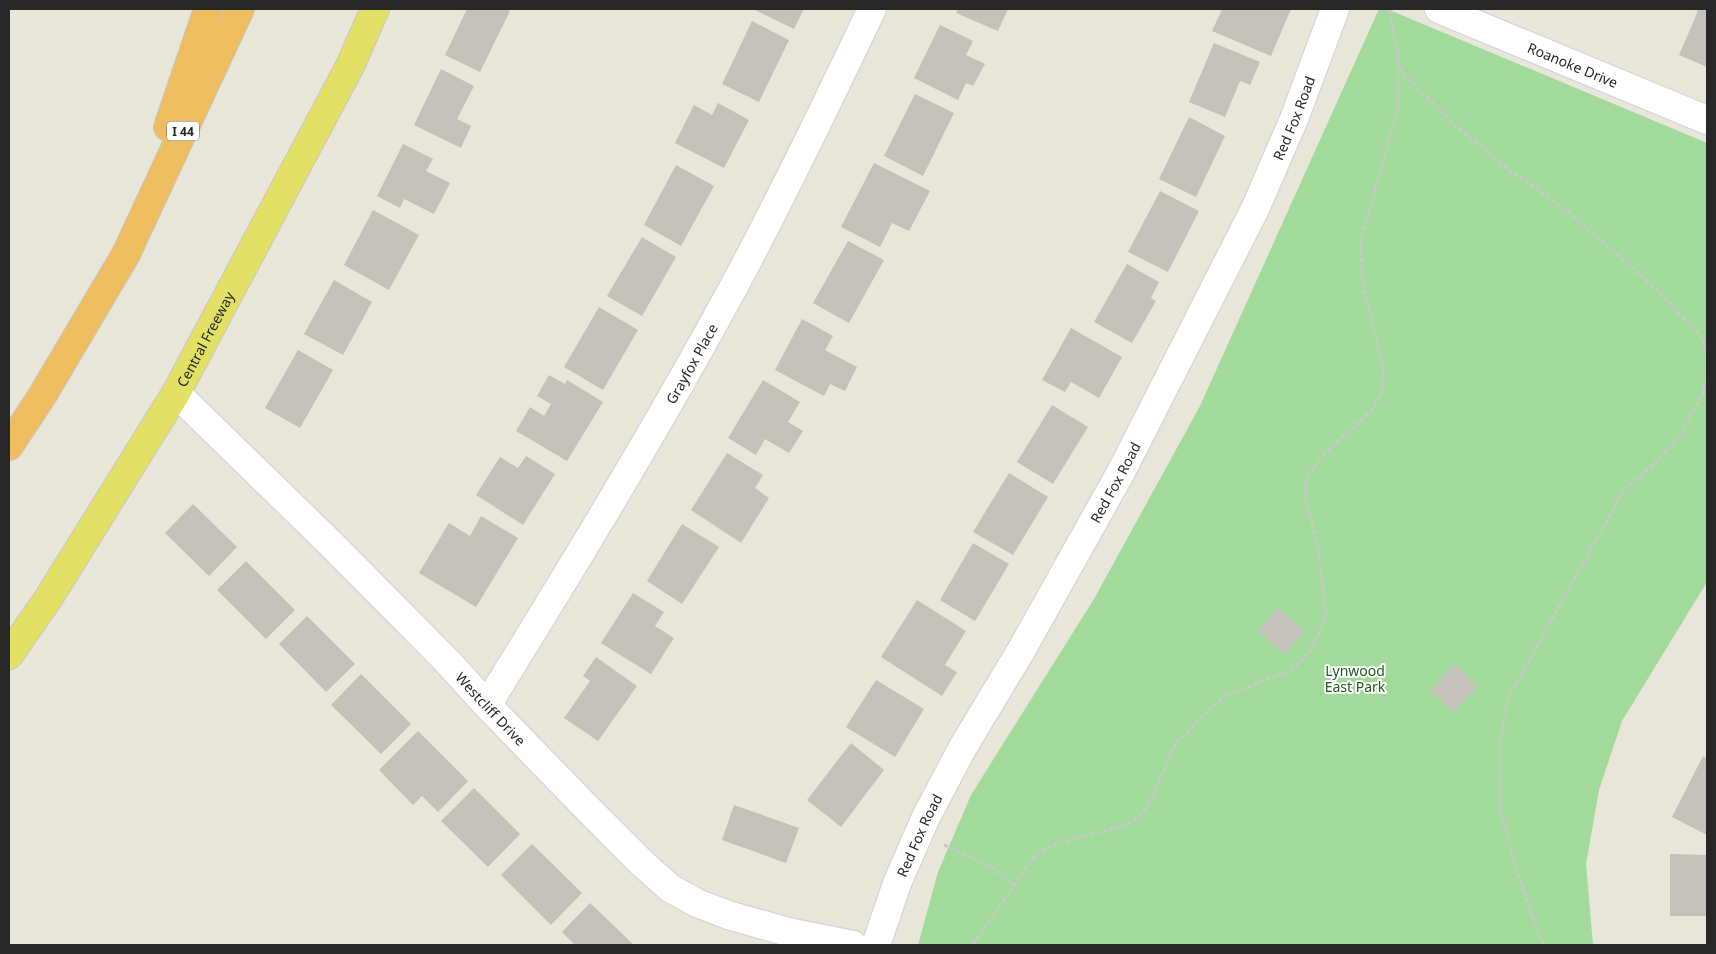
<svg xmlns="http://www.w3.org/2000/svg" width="1716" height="954" viewBox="0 0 1716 954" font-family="'Noto Sans',sans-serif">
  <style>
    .green { fill: #a1da9a }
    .building { fill: #c3c1b9 }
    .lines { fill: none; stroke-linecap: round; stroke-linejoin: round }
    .minor-casing { stroke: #cfcfdf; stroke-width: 30 }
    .major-casing { stroke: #c7c7c7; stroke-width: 30 }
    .highway-casing { stroke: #c7c7c7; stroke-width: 30 }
    .path { stroke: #c7c7c7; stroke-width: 3; stroke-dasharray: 4 2.5; stroke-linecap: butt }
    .minor { stroke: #fff; stroke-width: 28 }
    .major { stroke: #e2e165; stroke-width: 28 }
    .highway { stroke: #eebd5f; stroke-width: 28 }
    .labels { text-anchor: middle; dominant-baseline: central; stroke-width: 4; stroke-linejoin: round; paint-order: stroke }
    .shield { fill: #fff; stroke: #686868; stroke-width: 1 }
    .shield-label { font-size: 12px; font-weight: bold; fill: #272727 }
    .street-label { font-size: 14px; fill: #272727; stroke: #fff }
    .park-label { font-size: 14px; fill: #1f5b20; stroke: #fff }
  </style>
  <rect width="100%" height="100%" fill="#e8e5d9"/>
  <path class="green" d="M1379,9h8l320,134v439l-85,139 -23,69 -13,74 7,81h-675l20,-73 33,-77 123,-196 106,-193z"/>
  <path class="building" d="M467,9h38l5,2 -30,61 -35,-17z
    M753,9h51l-10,20z
    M958,9h50l-10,22 -42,-18z
    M1222,9h69l-20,47 -59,-25z
    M1692,9h15v58l-28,-12 19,-44z
    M752,21l37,19 -30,62 -37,-18z
    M940,25l33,16 -7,14 19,9 -12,22 -7,-3 -8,17 -44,-22z
    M1214,43l46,19 -10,23 -10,-4 -15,36 -36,-15z
    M441,69l33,17 -17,33 14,7 -10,22 -47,-23z
    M915,94l39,19 -31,63 -39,-20z
    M718,103l31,17 -25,48 -49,-25 19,-38 18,10z
    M1189,117l36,19 -29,61 -37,-18z
    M403,144l30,15 -7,12 24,12 -16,31 -30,-15 -4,9 -23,-12z
    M874,163l56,28 -21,40 -17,-8 -12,24 -39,-20z
    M676,165l38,21 -33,60 -37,-21z
    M1160,191l39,20 -31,61 -40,-20z
    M373,210l46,25 -30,55 -45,-25z
    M642,237l34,20 -34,59 -35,-20z
    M848,241l36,19 -35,63 -36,-20z
    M1127,264l32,18 -8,16 5,3 -24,42 -38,-21z
    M334,280l38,22 -29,53 -39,-21z
    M599,307l39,23 -35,60 -39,-23z
    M802,319l31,17 -8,14 32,17 -12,24 -15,-7 -6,12 -49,-26z
    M1071,328l51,29 -23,41 -28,-16 -6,10 -23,-12z
    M298,350l35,20 -33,58 -35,-20z
    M549,375l16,9 2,-4 36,22 -36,59 -51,-30 14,-24 14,9 7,-12 -14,-8z
    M763,380l37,22 -12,20 15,9 -14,22 -24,-14 -9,16 -28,-17z
    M1052,405l36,22 -35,57 -36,-22z
    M727,453l36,22 -8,13 14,10 -28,45 -50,-33z
    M526,456l29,18 -32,51 -47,-30 24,-38 18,11z
    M1009,473l39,24 -35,58 -40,-23z
    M193,504l44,43 -28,29 -44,-43z
    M481,516l37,22 -42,69 -57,-34 30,-50 21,13z
    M682,524l37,23 -37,57 -35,-23z
    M973,543l36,21 -34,57 -35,-21z
    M246,561l49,49 -29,29 -49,-49z
    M633,593l31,19 -9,14 19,12 -23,36 -50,-31z
    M917,600l49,31 -21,34 12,7 -15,24 -61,-39z
    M1278,608l27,23 -21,23 -26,-23z
    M307,616l48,48 -29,28 -47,-48z
    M596,657l41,29 -39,55 -34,-23 26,-37 -7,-5z
    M1454,664l24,22 -25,26 -23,-22z
    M361,674l50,50 -30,30 -50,-49z
    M876,680l48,29 -29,48 -49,-30z
    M418,731l50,50 -30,31 -16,-16 -9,9 -34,-35z
    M851,743l33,27 -43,57 -34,-27z
    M1703,756l4,3v76l-35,-18z
    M474,788l46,46 -32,33 -47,-46z
    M734,805l65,23 -13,35 -64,-23z
    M532,844l50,49 -31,32 -50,-50z
    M1670,854l37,1v61h-37z
    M590,903l44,42h-59l-13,-13z"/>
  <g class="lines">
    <g class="minor-casing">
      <g id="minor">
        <path id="s1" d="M1439,9l268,111"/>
        <path id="s2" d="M176,393l154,150 117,118 40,44 97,100 59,59 27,24 27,15 31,12 60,17 65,13"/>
        <path id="s3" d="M487,705c85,-137 169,-275 246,-417 49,-91 94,-185 139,-279"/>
        <path id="s4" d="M876,945l22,-64 28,-64 37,-70 59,-98 99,-177 134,-263 39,-90 41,-110"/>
      </g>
    </g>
    <g class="major-casing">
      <g id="major">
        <path id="s5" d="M9,655l39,-56 128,-206 174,-327 25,-57"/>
      </g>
    </g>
    <g class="highway-casing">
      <path id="highway" d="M168,127l40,-118
        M9,446l33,-50 84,-142 114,-245"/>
    </g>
    <path class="path" d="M1399,69l59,59 51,42 56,39 90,79 48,51 4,26
      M944,845l47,22 23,18
      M973,945l63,-91 17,-9 68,-19 17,-8 11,-13 25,-59 28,-30 25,-21 66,-26 18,-18 15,-35 -8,-69 -13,-51 2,-19 13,-19 54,-50 8,-17 2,-21 -22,-90 -1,-40 37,-132v-54l-9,-45
      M1543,945l-28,-80 -16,-61 2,-70 7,-36 115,-206 44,-41 16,-21 20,-37 4,-25"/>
    <use href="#minor" class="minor"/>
    <use href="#major" class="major"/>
    <use href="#highway" class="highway"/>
  </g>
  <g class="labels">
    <rect class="shield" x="167" y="121.5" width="32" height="19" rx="4"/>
    <g class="shield-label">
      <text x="183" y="131">I 44</text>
    </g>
    <g class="street-label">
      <text stroke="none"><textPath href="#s1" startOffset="145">Roanoke Drive</textPath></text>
      <text stroke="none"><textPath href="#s4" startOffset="928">Red Fox Road</textPath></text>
      <text stroke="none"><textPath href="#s5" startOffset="372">Central Freeway</textPath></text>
      <text stroke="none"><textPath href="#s3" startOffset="398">Grayfox Place</textPath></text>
      <text stroke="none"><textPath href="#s4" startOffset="522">Red Fox Road</textPath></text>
      <text stroke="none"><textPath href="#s2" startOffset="446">Westcliff Drive</textPath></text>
      <text stroke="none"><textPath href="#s4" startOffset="118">Red Fox Road</textPath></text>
    </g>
    <g class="park-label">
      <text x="1355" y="670">Lynwood<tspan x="1355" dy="16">East Park</tspan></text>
    </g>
  </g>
  <rect width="1716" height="954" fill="none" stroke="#272727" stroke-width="20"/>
</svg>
